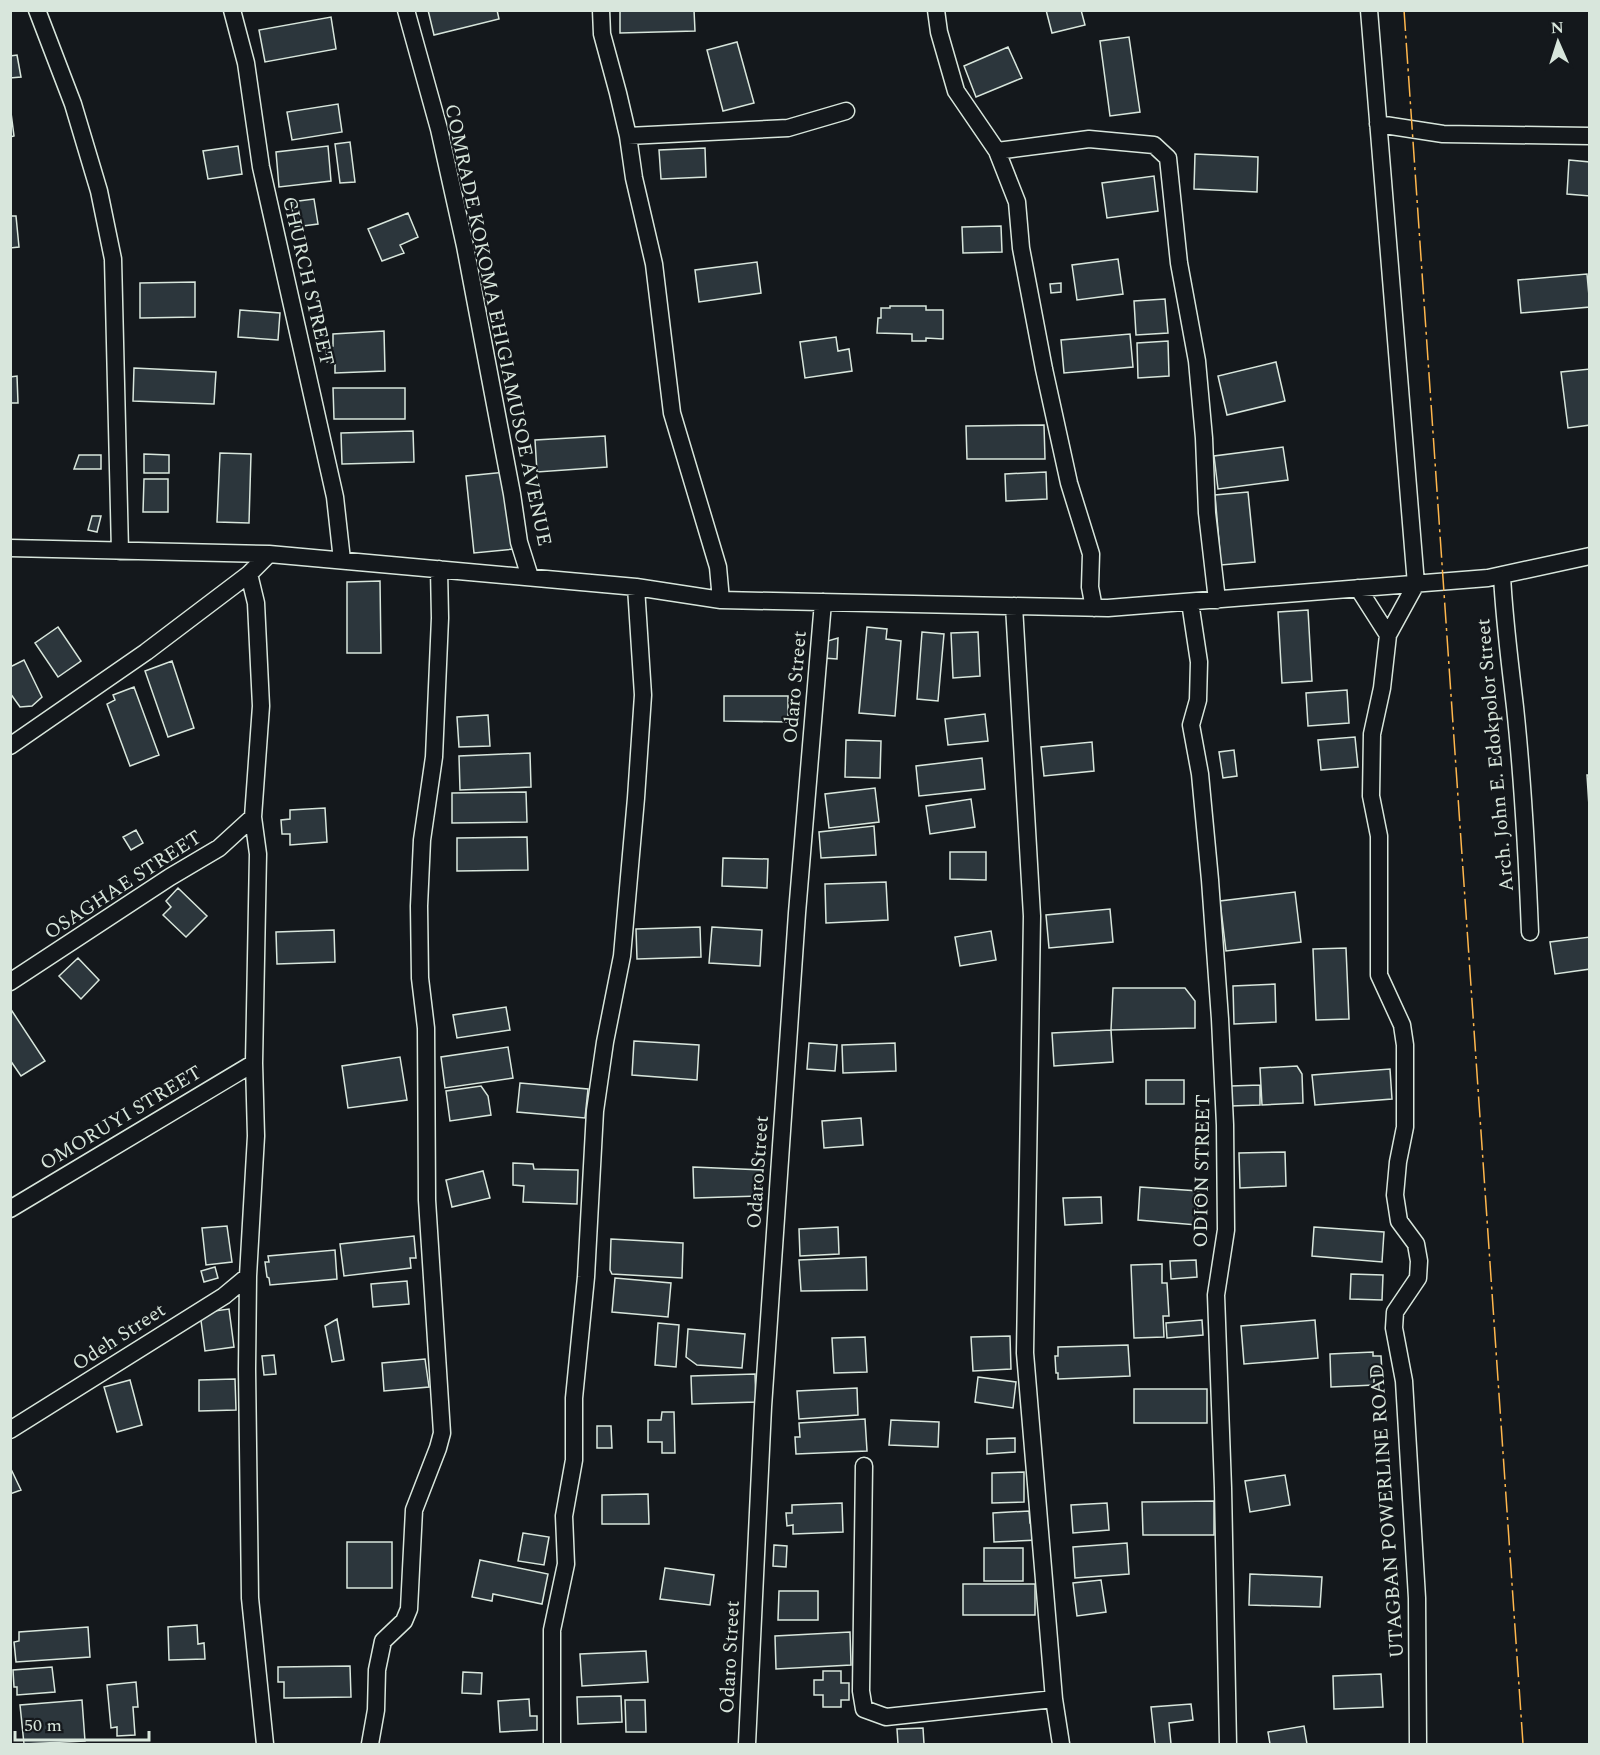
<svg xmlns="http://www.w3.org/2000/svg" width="1600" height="1755" viewBox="0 0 1600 1755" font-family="Spectral,serif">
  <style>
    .building { fill: #2c363c; stroke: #d8e6dc; stroke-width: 1.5 }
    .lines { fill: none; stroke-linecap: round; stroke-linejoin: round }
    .street-casing { stroke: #d8e6dc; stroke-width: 19 }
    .street { stroke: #14181c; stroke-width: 16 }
    .power { stroke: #ffb74d; stroke-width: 1.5; stroke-dasharray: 21 4.5 3 4.5; stroke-linecap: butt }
    .labels { text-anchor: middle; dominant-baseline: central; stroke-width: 4.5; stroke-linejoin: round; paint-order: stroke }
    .street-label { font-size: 20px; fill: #d8e6dc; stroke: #14181c }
  </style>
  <rect width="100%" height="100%" fill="#14181c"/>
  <path class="building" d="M428,10h69l2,9 -65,16z
    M620,10h74l1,21 -75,2z
    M1046,10h35l4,15 -33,8z
    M331,17l5,32 -71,13 -6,-32z
    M1129,37l11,75 -30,4 -10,-75z
    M737,42l17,61 -31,8 -16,-61z
    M1008,47l14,31 -46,19 -12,-31z
    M17,55l4,22 -11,1v-22z
    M338,104l4,28 -50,8 -5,-28z
    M10,105l4,31 -4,1z
    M350,142l5,40 -15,1 -5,-39z
    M238,146l4,28 -34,5 -5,-28z
    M328,146l3,35 -52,6 -3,-35z
    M705,148l1,29 -45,2 -2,-29z
    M1195,154l63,3 -1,35 -63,-3z
    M1569,160l21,2v34l-23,-2z
    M1154,176l4,35 -51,7 -5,-35z
    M314,199l4,25 -23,3 -4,-25z
    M408,213l10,24 -18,8 4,8 -22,8 -14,-32z
    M10,216h6l3,31 -9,1z
    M1001,226l1,26 -39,1 -1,-26z
    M1118,259l5,35 -46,6 -5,-35z
    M757,262l4,31 -62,9 -4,-32z
    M1587,274l3,33 -69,6 -3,-33z
    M195,282v35l-55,1v-35z
    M1061,283v9l-10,1 -1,-9z
    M1165,299l3,34 -32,2 -2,-34z
    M890,306h36v4h17v29l-17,-1v3h-14v-7l-35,-1 1,-15h3v-10h9z
    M240,310l40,3 -2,27 -40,-3z
    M384,331l1,40 -50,2v-12l-8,1 -1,-16h7v-12z
    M1130,334l3,33 -69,6 -3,-33z
    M836,337l2,14 11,-2 3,22 -47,7 -5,-36z
    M1168,341l1,35 -31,2 -1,-35z
    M1276,362l9,39 -58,14 -9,-39z
    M134,368l82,4 -2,32 -81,-3z
    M1590,369v56l-22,3 -7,-56z
    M17,376l1,27h-8v-26z
    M333,388h72v31h-71z
    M1044,425l1,34h-78l-1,-33z
    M413,431l1,31 -72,2 -1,-31z
    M605,436l2,31 -70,5 -2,-32z
    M1283,447l5,33 -70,9 -4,-33z
    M220,453l31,1 -2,69 -32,-1z
    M144,454l25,1v18h-25z
    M79,455h22v14h-27z
    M506,472l8,77 -40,4 -8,-77z
    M1046,472l1,27 -41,2 -1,-27z
    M144,479h24v33h-25z
    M1248,492l7,70 -34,3 -6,-70z
    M92,516h9l-4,16 -9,-2z
    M380,581l1,72h-34v-71z
    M1308,610l4,71 -30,2 -4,-71z
    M58,627l23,34 -23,16 -23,-34z
    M867,627l20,2 -1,10 15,2 -6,75 -36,-3z
    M922,632l22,2 -6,67 -21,-2z
    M978,632l2,44 -27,2 -2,-45z
    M838,638l-1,21 -14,-1 1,-16z
    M24,660l18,37 -10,9 -12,1 -10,-14v-26z
    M172,661l22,67 -26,9 -23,-66z
    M134,687l25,68 -29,11 -23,-62 8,-4 -2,-5z
    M1347,690l2,33 -41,3 -2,-33z
    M724,696h64v26l-64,-1z
    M985,714l3,27 -40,4 -3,-26z
    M488,715l2,31 -31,1 -2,-30z
    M1355,737l3,30 -37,3 -3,-30z
    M846,740l35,1 -1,37 -35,-1z
    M1092,742l2,29 -50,5 -3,-29z
    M1234,750l3,26 -14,2 -4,-26z
    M530,753l1,34 -71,3 -1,-34z
    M982,758l3,31 -66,7 -3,-30z
    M1587,775h3v47z
    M875,788l4,34 -50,6 -4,-34z
    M526,792l1,30 -75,1v-30z
    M971,799l4,28 -45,7 -4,-28z
    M325,808l2,34 -37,3v-11h-8l-1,-14 9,-1v-9z
    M874,826l2,29 -55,3 -2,-26z
    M136,830l7,13 -12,7 -8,-13z
    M527,837l1,33 -71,1v-33z
    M950,852h36v28l-36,-1z
    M723,858l45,1 -1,29 -45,-2z
    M886,882l2,38 -62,3 -1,-39z
    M178,888l29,28 -21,21 -23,-22 8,-8 -5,-6z
    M1295,892l6,50 -75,9 -6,-50z
    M1110,909l3,33 -64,6 -3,-33z
    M700,927l1,30 -64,2 -1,-30z
    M712,927l50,3 -2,36 -51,-3z
    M334,930l1,32 -58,2 -1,-32z
    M991,931l5,29 -36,6 -5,-29z
    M1590,937v32l-35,5 -5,-32z
    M1346,948l3,71 -33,1 -3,-71z
    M78,958l21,22 -18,19 -22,-23z
    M1275,984l1,38 -42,2 -1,-38z
    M1113,988h72l10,13v27l-84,2z
    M506,1007l4,23 -53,8 -4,-23z
    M10,1008l35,53 -24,15 -11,-16z
    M1111,1030l2,32 -59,4 -2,-33z
    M634,1041l65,4 -2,35 -65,-5z
    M809,1043l28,2 -2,26 -28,-2z
    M895,1043l1,28 -53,2 -1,-28z
    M508,1047l5,31 -68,10 -4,-31z
    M400,1057l7,43 -59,8 -6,-42z
    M1297,1066l5,8 1,29 -41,2 -2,-37z
    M1390,1069l2,30 -77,6 -3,-30z
    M1146,1080h38v24h-38z
    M520,1083l68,6 -3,29 -68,-6z
    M1260,1085v20l-29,1v-20z
    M481,1086l7,10 3,19 -41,6 -4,-30z
    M861,1118l2,27 -39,3 -2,-27z
    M1285,1152l1,34 -46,2 -1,-35z
    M513,1163l20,1 1,5 44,1 -1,34 -54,-2 1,-16 -11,-1z
    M693,1167l70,3 -4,26 -65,2z
    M483,1171l7,27 -38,9 -6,-27z
    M1140,1187l59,4 -2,34 -59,-5z
    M1101,1197l1,26 -37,2 -2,-27z
    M227,1226l5,36 -26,3 -4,-37z
    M838,1227l1,27 -39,2 -1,-27z
    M1314,1227l70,5 -2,30 -70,-6z
    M414,1236l2,22h-6l1,10 -67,8 -4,-32z
    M611,1239l72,4 -1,35 -70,-4 -2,-4z
    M335,1250l2,29 -67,6 -1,-7 -2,-1 -2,-15h4l-1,-6z
    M866,1257l1,33 -66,1 -2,-31z
    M1196,1260l1,17 -26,2 -1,-18z
    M1162,1264v19h5l2,33h-6l1,21 -30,1 -3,-73z
    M215,1267l3,11 -14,4 -3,-11z
    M1351,1274l32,1 -1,25 -32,-1z
    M615,1278l56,5 -3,34 -56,-5z
    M407,1281l2,23 -36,3 -2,-23z
    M229,1309l5,38 -29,4 -5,-38z
    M337,1319l7,41 -12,2 -7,-36z
    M1202,1320l1,15 -36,3 -1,-15z
    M1315,1320l3,38 -74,6 -3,-38z
    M658,1323l21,2 -3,42 -21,-2z
    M688,1329l57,5 -3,34 -45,-3 -11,-8z
    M1010,1336l1,33 -38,2 -2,-34z
    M865,1337l2,35 -33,1 -2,-35z
    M1128,1345l2,31 -72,3v-6h-2l-1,-17h3v-9z
    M1373,1352v4h8l1,16h-8v13l-43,2 -1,-33z
    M274,1355l2,19 -12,1 -2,-19z
    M425,1359l4,28 -45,4 -2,-28z
    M755,1374l1,28 -64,2 -1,-28z
    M978,1377l38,5 -3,26 -38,-6z
    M235,1379l1,31 -37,1v-31z
    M130,1380l12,45 -25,7 -13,-45z
    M857,1388l1,27 -59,4 -2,-28z
    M1134,1389h73v34h-73z
    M662,1412h12l1,41h-13v-11h-14v-22h13z
    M865,1419l2,32 -71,3 -1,-17h5l-1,-14z
    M891,1420l48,2 -1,25 -49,-2z
    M597,1426h14l1,22h-15z
    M1015,1438v14l-28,2v-15z
    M10,1467l11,23 -11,4z
    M1024,1472v30l-32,1v-30z
    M1285,1475l5,30 -40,7 -5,-31z
    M648,1494l1,30h-47v-29z
    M1214,1501v34h-71l-1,-33z
    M842,1503l1,29 -50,2v-9l-6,1 -1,-13h6v-8z
    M1107,1503l2,27 -36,3 -2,-28z
    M1029,1511l1,12h7l1,17 -44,2 -1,-29z
    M523,1533l26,4 -5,28 -26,-4z
    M347,1542h45v46h-45z
    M1127,1543l2,31 -54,4 -2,-31z
    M774,1545l13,1 -1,21 -13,-1z
    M984,1548h39v33h-39z
    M480,1560l68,14 -6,30 -49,-10 -1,7 -20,-4z
    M665,1568l49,7 -4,30 -50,-6z
    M1250,1574l72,3 -2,30 -71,-2z
    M1101,1580l5,32 -29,4 -4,-33z
    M963,1584h72v31h-72z
    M779,1591h39v29h-40z
    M197,1625l1,19 6,-1 1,16 -36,1 -1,-33z
    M88,1627l2,30 -74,5 -2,-20 5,-1v-9z
    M850,1632l1,33 -75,4 -1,-33z
    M646,1651l2,31 -66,4 -2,-32z
    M350,1666l1,31 -67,1v-16h-6v-15z
    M52,1667l3,25 -38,3v-8h-3l-1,-17z
    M823,1671h18v12h8v17h-8v7h-18v-12h-9v-15h9z
    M463,1672l19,1 -1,21 -19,-1z
    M1381,1674l2,33 -49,2 -1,-33z
    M136,1682l2,25h-5l2,28 -18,1v-9l-6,1 -4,-43z
    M621,1696l1,26 -44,2 -1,-27z
    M529,1699l1,17h7v14l-37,2 -2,-31z
    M82,1700l3,41 -61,3 -4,-39z
    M625,1700h20l1,32h-20z
    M1191,1704l2,16 -24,3 2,21h-16l-4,-37z
    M1304,1726l3,18h-37l-2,-12z
    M923,1728l1,16h-26l-1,-15z"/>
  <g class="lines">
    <g class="street-casing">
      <path id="street" d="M37,10l36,94 26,87 14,68 7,292
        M232,10l14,53 15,104 74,330 7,63
        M406,10l33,119 26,117 47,248 7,48 11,35
        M601,10l1,24 16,59 10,43 6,42 20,86 18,149 46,154 3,33
        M936,10l3,22 17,59 41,60 20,51 4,46 23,121 25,114 22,71 -1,33 4,21
        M1369,10l47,574
        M1378,124l65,10 147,2
        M628,136l160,-8 58,-17
        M997,151l92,-12 65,6 14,13 11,105 18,98 7,77 3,75 10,87
        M10,548l259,6 367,33 85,13 387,8 380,-30 102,-22
        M249,574l7,29 5,103 -8,111 5,37 -4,209 2,73 -8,140 -1,93 3,229 15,146
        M1502,575c2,44 8,88 13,132 8,75 12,150 15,225
        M1416,584l-28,51 -6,53 -10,46 -1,62 8,40v139l23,50 3,20v82l-7,35 -3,33 4,26 17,23 3,17 -1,17 -23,34 -1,16 10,53 13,217 1,146
        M1358,588l30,47
        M1190,602l9,60 -1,38 -7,25 9,49 10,106 10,139 5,106 1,105 -10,65 7,193 5,256
        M1014,606l18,310 -7,437 29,346 7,45
        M10,746l136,-94 103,-78 20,-20
        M10,982l160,-105 49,-29 34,-31
        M10,1209l244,-146
        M10,1430l214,-134 24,-20
        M864,1466l-3,225 3,18 22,8 168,-18
        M370,1744l6,-34 1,-40 6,-29 21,-20 5,-12 5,-99 24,-62 4,-15 -15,-233 -1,-172 -6,-50 -1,-72 3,-66 12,-83 6,-139 -1,-49
        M552,1744v-114l14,-66 -2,-48 10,-56v-62l12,-121 9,-166 10,-69 17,-86 14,-158 7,-103 -7,-108
        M747,1744l16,-337 34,-494 26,-311"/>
    </g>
    <use href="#street" class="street"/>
    <path class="power" d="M1404,10l119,1734"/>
  </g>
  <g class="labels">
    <g class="street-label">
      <text transform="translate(308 281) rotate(77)">CHURCH STREET</text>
      <text transform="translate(498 325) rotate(78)">COMRADE KOKOMA EHIGIAMUSOE AVENUE</text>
      <text transform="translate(795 687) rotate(-85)">Odaro Street</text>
      <text transform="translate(1495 755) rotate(-95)">Arch. John E. Edokpolor Street</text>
      <text transform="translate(123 885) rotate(-33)">OSAGHAE STREET</text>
      <text transform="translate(121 1118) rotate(-31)">OMORUYI STREET</text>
      <text transform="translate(1202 1171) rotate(-89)">ODION STREET</text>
      <text transform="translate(758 1172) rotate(-86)">Odaro Street</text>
      <text transform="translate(119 1337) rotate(-33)">Odeh Street</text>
      <text transform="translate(1387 1511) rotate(-94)">UTAGBAN POWERLINE ROAD</text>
      <text transform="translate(730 1657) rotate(-87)">Odaro Street</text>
    </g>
  </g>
  <rect width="1600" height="1755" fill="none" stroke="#d8e6dc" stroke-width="24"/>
  <g transform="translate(1558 42) rotate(357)" stroke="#14181c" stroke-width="4.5" paint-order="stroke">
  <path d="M0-4.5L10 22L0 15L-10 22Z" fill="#d8e6dc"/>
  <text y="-9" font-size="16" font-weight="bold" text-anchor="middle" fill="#d8e6dc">N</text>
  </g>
  <path d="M15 1731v9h134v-9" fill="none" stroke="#d8e6dc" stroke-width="3"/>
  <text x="24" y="1731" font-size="18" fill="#d8e6dc" stroke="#14181c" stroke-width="4.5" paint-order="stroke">50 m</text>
</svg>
